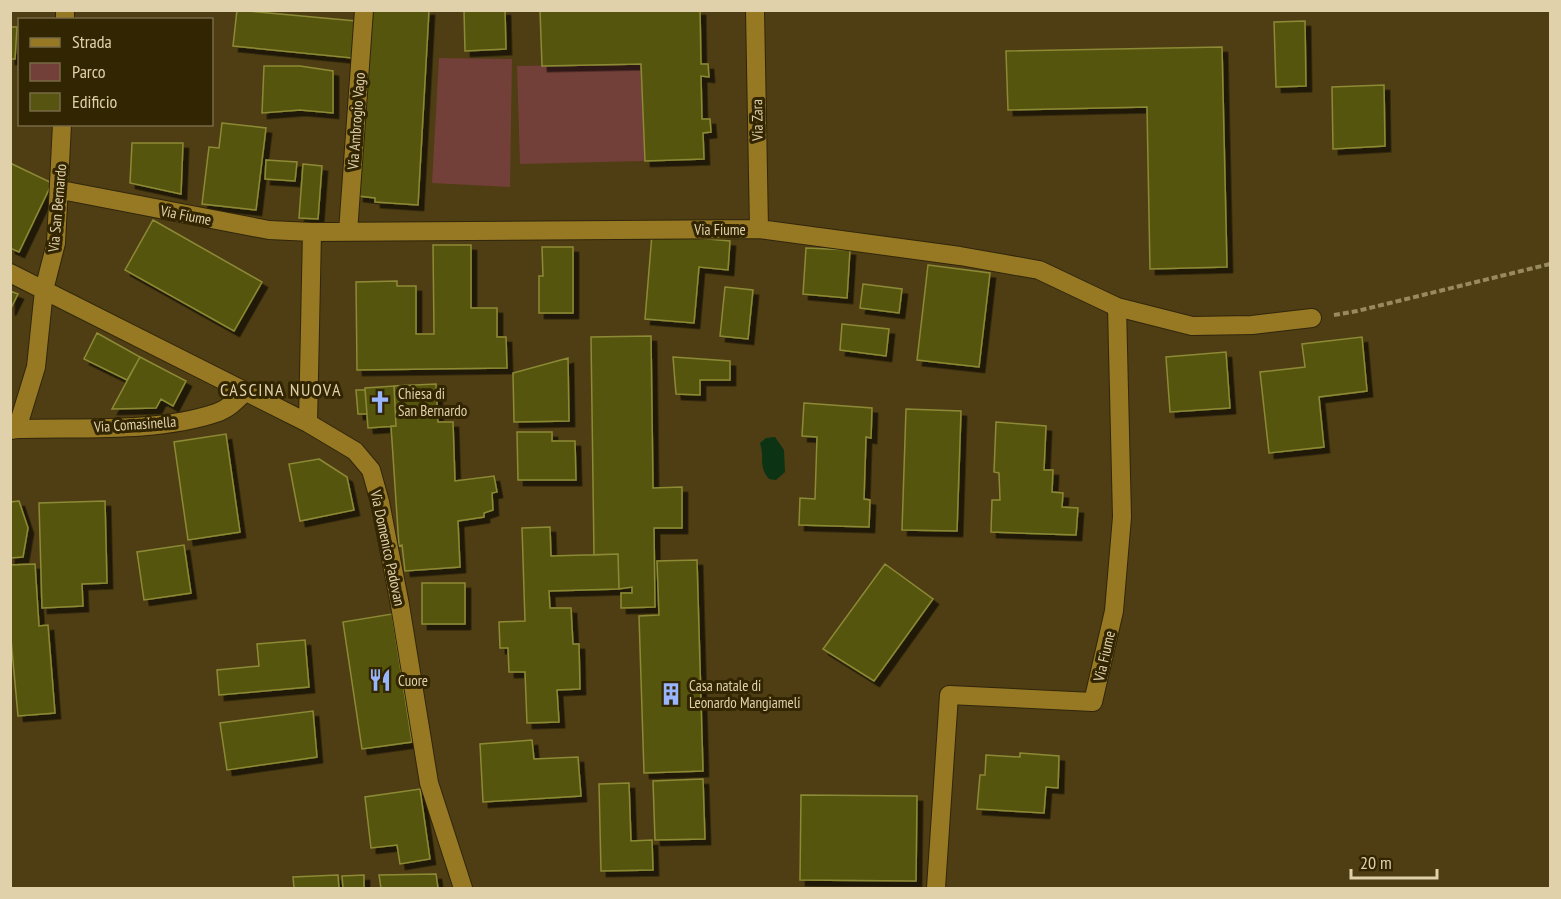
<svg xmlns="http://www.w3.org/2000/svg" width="1561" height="899" viewBox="0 0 1561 899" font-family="'PT Sans Narrow',sans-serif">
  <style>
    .green { fill: #733f39 }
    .water { fill: #0b3314 }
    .building { fill: #565410; stroke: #8d8a35; stroke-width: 1.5; filter: url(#shadow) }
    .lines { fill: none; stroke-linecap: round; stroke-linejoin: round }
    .minor-casing { stroke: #30260c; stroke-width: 20 }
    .path { stroke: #998960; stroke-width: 4; stroke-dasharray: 6 3; stroke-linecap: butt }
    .minor { stroke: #987923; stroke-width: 18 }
    .labels { text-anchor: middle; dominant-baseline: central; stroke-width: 6; stroke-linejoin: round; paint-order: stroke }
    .street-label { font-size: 15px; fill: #e1d1ab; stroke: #322502 }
    .poi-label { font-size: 15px; fill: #e1d1ab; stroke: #322502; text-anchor: start }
    .quarter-label { font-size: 18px; letter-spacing: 1.5px; fill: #e1d1ab; stroke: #322502 }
  </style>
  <defs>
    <filter id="shadow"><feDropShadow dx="5.5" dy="5.5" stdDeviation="0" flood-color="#0009"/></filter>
  </defs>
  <rect width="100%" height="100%" fill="#4f3e13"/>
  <path class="green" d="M439,58l73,1 -2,128 -78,-4z
    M641,64l4,97 -125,3 -3,-98z"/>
  <path class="water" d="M775,437l9,13 1,22 -9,8 -7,-1c-11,-12 -4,-21 -9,-36l6,-5z"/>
  <path class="building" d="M237,10l119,11 -4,37 -119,-12z
    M371,10h58l-11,195 -43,-3v-4l-17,-2z
    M464,10h41l1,39 -41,2z
    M540,10h160l1,54h7l1,13 -8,-1 1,43h8l1,13 -8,1 1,26 -59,2 -4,-97 -99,2z
    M1305,21l1,65 -30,1 -2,-65z
    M10,27h7l-2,32h-5z
    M1222,47l5,220 -77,2 -3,-162 -139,3 -2,-59z
    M264,66h36l33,5v42l-33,-3 -38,3z
    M1384,85l1,61 -52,3 -1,-62z
    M222,123l44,5 -10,82 -54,-6 7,-57 10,1z
    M132,143h51l-2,51 -51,-11z
    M266,160l31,2 -2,19 -30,-2z
    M10,163l42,20 -33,69 -9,-4z
    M303,164l19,2 -4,53 -19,-1z
    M153,220l109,62 -28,49 -109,-61z
    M652,234l78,7 -2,29 -29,-3 -5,56 -49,-4z
    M433,245h38v63h26v29h9l1,31 -150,2 -1,-88 41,-1v5h19v48h18z
    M542,247h31v66h-34v-37h4z
    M806,248l44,2 -3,48 -44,-4z
    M928,265l62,8 -11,94 -62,-7z
    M863,284l39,5 -3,24 -39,-5z
    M725,287l28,3 -5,49 -28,-3z
    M10,291l8,3 -8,16z
    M842,324l47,5 -3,27 -46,-6z
    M97,333l43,24 -13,23 -43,-21z
    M651,336l2,152 29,-1v41h-28l1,79 -34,1v-15h11v-6l-13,2 -1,-35 -24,1 -3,-218z
    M1362,337l5,54 -48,6 5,50 -55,6 -9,-81 45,-5 -3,-23z
    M1226,352l4,56 -60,4 -4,-55z
    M140,357l46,24 -13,25 -12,-7 -5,9 -44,1z
    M673,357l57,4v19h-30v15l-24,-1z
    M568,358l1,63 -55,1 -1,-49z
    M436,384l2,38h15l2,59 39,-5 3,16 -5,1 1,17 -9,3v4l-26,4 2,46 -55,4 -3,-26 -3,1 -8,-120h5l-2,-40z
    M394,386l2,40 -28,2 -3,-40z
    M356,390h9l2,24h-9z
    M804,403l68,5 -1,30 -5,-1 -2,62 6,1 -1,27 -70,-2 1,-27 15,1 2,-62 -15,-1z
    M906,409l55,2 -4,120 -55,-1z
    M996,422l50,4 -2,44h9l-1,22 11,1 -1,14 16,1 -2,27 -85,-3 1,-32h8l-1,-27 -5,-1z
    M517,432h35v9h23l1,39h-58z
    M226,434l14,98 -52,8 -14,-98z
    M319,459l28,18 7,33 -54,11 -11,-57z
    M19,501l9,27 -5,29 -13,1v-56z
    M105,501l2,82 -25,1 1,22 -41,2 -3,-105z
    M550,527l1,29 67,-2 1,35 -70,2 1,17h21l2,36h6l1,45 -23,1 2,32 -32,1 -2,-51h-16l-1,-24h-8l-1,-26 26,-1 -3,-93z
    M184,545l7,48 -47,7 -7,-48z
    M697,560l6,211 -59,2 -5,-157 20,-1 -2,-54z
    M35,564l4,62 9,-1 7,88 -37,3 -8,-88v-63z
    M885,564l48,35 -59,82 -51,-32z
    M422,583h43v41h-43z
    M392,614l20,128 -50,7 -19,-127z
    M305,640l4,47 -90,8 -2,-25 42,-4 -2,-22z
    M313,711l4,46 -90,13 -7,-47z
    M532,740l2,19 44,-2 3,39 -98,6 -3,-58z
    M1020,753l39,3 -1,32 -12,-1 -2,26 -67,-4 3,-34h5l1,-20 34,2z
    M703,779l2,60 -50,1 -2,-59z
    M629,783l2,58 21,-1 1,30 -52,1 -2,-87z
    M420,789l10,70 -30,5 -3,-19 -26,3 -6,-51z
    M801,795l116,1 -1,85 -116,-1z
    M436,874l2,14h-57l-2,-13z
    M338,875l1,13h-45l-1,-11z
    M364,875v13h-21l-1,-12z"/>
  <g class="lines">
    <g class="minor-casing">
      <path id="minor" d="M755,10l4,219
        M65,20v-10
        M61,190l208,40 43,2 447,-3 201,27 79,14 78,37 75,19 60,-1 60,-7
        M348,232l16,-222
        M10,273l298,150 47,28 16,19 9,32 20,103 29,178 34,105
        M308,423l4,-191
        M17,429c63,-2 139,4 199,-16 12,-4 20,-12 29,-21
        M10,430l7,-1 19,-62 8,-77 12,-47 6,-119
        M936,888l13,-193 144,7 21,-91 8,-94 -5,-210"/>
    </g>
    <path class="path" d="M1334,315l23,-4 193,-47"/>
    <use href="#minor" class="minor"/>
  </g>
  <defs>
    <g id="church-bare" transform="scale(1.8)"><path d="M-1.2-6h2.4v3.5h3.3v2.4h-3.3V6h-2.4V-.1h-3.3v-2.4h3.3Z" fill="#99b5fd" stroke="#322502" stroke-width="2.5" paint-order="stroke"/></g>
    <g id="restaurant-bare" transform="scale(1.8)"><path d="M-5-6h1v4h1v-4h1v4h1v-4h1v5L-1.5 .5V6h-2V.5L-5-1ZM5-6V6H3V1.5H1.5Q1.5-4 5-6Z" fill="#99b5fd" stroke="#322502" stroke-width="2.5" paint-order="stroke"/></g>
    <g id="building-bare" transform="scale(1.8)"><path d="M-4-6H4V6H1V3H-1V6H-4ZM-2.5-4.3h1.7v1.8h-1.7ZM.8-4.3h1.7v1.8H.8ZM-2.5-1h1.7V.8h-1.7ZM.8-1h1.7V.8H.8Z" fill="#99b5fd" stroke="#322502" stroke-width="2.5" paint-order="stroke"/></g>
  </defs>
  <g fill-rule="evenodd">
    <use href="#church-bare" x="380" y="402"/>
    <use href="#restaurant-bare" x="380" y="680"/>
    <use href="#building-bare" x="671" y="694"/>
  </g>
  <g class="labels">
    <g class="street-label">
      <text transform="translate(757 120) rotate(-91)">Via Zara</text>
      <text transform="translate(356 121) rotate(-86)">Via Ambrogio Vago</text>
      <text transform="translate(57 208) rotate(-85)">Via San Bernardo</text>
      <text transform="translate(186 215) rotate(11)">Via Fiume</text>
      <text x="720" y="229">Via Fiume</text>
      <text transform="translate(135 424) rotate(-4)">Via Comasinella</text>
      <text transform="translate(388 548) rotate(78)">Via Domenico Padovan</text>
      <text transform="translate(1104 656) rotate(-77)">Via Fiume</text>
    </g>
    <g class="poi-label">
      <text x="398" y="393">Chiesa di<tspan x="398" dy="17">San Bernardo</tspan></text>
      <text x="398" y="680">Cuore</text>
      <text x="689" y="685">Casa natale di<tspan x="689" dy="17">Leonardo Mangiameli</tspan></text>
    </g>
    <g class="quarter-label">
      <text x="281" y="389">CASCINA NUOVA</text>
    </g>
  </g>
  <rect width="1561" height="899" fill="none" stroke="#e1d1ab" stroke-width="24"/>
  <rect x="18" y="18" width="195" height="108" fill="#322502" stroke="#786a46" stroke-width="1.5"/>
  <rect x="30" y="38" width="30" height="9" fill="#987923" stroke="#786a46" stroke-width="1.5"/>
  <text x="72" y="48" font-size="18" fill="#e1d1ab">Strada</text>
  <rect x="30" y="63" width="30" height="18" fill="#733f39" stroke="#786a46" stroke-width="1.5"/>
  <text x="72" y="78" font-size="18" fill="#e1d1ab">Parco</text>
  <rect x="30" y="93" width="30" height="18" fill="#565410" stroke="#786a46" stroke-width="1.5"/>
  <text x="72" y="108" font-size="18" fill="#e1d1ab">Edificio</text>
  <path d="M1351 869v9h86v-9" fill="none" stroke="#e1d1ab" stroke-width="3"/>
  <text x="1360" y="869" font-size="18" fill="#e1d1ab" stroke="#322502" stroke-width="4.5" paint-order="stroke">20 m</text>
</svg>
